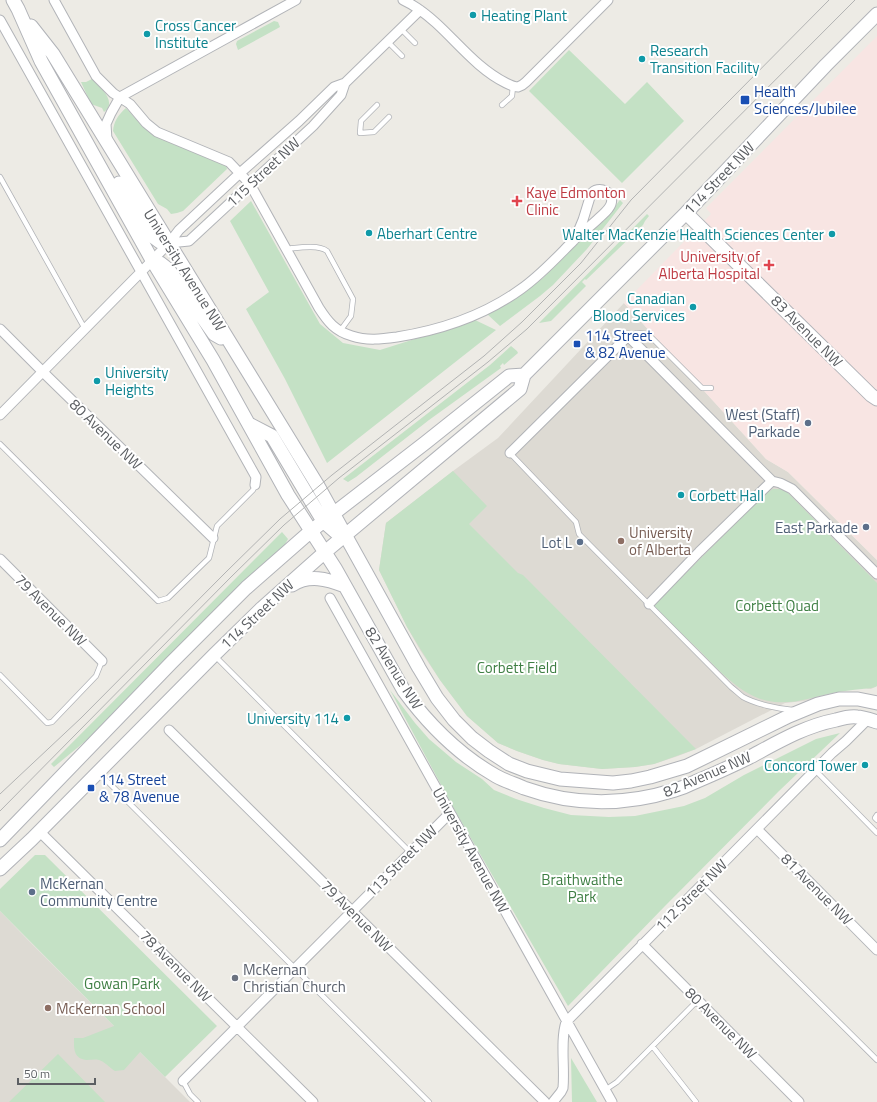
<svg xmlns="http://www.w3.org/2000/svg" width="877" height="1102" viewBox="0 0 877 1102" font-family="'Titillium Web',sans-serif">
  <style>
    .education { fill: #dddad3 }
    .medical { fill: #f8e5e3 }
    .green { fill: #c4e1c5 }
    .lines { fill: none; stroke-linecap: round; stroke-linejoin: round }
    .lane-casing { stroke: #b2b4b8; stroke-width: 6 }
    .street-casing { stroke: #b2b4b8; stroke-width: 11 }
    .secondary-casing { stroke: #b1b3b8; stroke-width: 15 }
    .lane { stroke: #fff; stroke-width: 4.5 }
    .street { stroke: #fff; stroke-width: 9 }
    .secondary { stroke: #fff; stroke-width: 13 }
    .tram { stroke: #b2b3b3; stroke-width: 1 }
    .culture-dot { fill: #0f9aa8; stroke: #fff; stroke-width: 1.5 }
    .transit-dot { fill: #1a4fb4; stroke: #fff; stroke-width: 1.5 }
    .health-dot { fill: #e0444e; stroke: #fff; stroke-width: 1.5 }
    .service-dot { fill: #5c6f8a; stroke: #fff; stroke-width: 1.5 }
    .education-dot { fill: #8d6e63; stroke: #fff; stroke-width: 1.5 }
    .worship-dot { fill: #6b7280; stroke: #fff; stroke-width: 1.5 }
    .labels { text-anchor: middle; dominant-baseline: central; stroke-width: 4; stroke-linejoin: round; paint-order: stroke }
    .culture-label { font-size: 15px; fill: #0d838f; stroke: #fff; text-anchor: start }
    .transit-label { font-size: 15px; fill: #164399; stroke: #fff; text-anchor: start }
    .street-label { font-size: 15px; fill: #5c5f63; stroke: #fff }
    .health-label { font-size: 15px; fill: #be3a42; stroke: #fff; text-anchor: start }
    .service-label { font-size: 15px; fill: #4e5e75; stroke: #fff; text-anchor: end }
    .education-label { font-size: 15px; fill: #785e54; stroke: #fff; text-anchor: start }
    .park-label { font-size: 15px; fill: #3f7f44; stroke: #fff }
    .worship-label { font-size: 15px; fill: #5b616d; stroke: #fff; text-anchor: start }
  </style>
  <rect width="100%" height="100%" fill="#edebe5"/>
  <path class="education" d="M624,303l142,156 22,13 89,88v126l-6,3 -8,-1 -23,3 -36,10 -19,2 -89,46 -18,7 -24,8 -19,3 -33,2 -43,-5 -16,-4 -26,-9 -19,-8 -31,-27 -27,-36 -20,-30 -13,-23 -28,-57 7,-47 67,-52 45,-33z
    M0,911l28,29 162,162h-190z"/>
  <path class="medical" d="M877,36v524l-89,-88 -22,-13 -142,-156 87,-89 -5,-6z"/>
  <path class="green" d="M274,21l4,1 2,5 -42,23 -2,-6 1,-3z
    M569,50l56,54 22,-22 37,39 -62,62 -93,-92z
    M92,79c8,8 26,23 12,33l-2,-4 -11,-4 -10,-22h5z
    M126,108l17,19 11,8 69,29 3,2 1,3 -44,42 -6,2 -6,1 -4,-5 -9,-5 -45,-73c1,-10 5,-16 13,-23z
    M620,200l3,3 -36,46 -34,36 -13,11 -40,30 -13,-12 22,-12 19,-13 15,-11 27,-28 40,-37c5,-4 6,-9 10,-13z
    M251,201l69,123 23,19 37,7 95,-30 21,10 -169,133 -42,-84 -39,-70 23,-17 -39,-71z
    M647,214l2,2 -4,5 -2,4 -57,55 -1,-1 -3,3 4,4 -35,35 -12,2z
    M511,346l6,5 1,2 -14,12 -1,-2 -3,3 1,2 -72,52 -73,57 -8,5 -5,-3 147,-114z
    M453,471l34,35 -18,18 49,49 5,2 173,174 -42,15 -19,3 -33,2 -43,-5 -16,-4 -26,-9 -19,-8 -31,-27 -27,-36 -19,-30 -14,-23 -28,-57 7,-47z
    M773,489h7l7,3 90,91v103c-5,3 -9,2 -15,3 -10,1 -20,2 -30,4 -19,4 -36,11 -57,9 -32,-3 -54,-30 -76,-52 -15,-14 -30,-29 -46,-44l97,-97 18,-17z
    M282,532l6,7 -4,7 -41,36 -98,98 -57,59 -34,28 -3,-3z
    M390,690l25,33 14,16 27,23 26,17 12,11 22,9 28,9 27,7 38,2 26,-1 49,-10 21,-8 39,-23 72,-36 24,-6 -61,58 -114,115 -97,100 -114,-197z
    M35,855h10l172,171 -52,51 -25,-25 -16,18 -9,1c-5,-3 -11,-10 -16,-11 -4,-1 -9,0 -13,0 -13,-2 -12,-12 -12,-22h9l31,-12 -114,-115v-22z
    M58,1054l47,48h-96z
    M571,1058l26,44h-25z"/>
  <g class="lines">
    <g class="lane-casing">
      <path id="lane" d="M401,29l14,14
        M388,42l14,14
        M377,105l-16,16 -1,12 14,-1 15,-15
        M502,105l10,-9 1,-10
        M0,177l85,152
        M286,249c11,-1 32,-5 41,2l26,48 -2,17 -11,15
        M628,336l9,-3 11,1 54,54h9
        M0,444l158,157 10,-3 41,-40 8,-32 36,-36 2,-5
        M510,453l66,69 3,12 152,153c4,3 8,7 12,10 13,7 35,12 50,13
        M215,656l195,196
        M0,675l47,48 5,-1 44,-46 6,-15
        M815,770l62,63
        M99,773l330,329
        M877,815l-2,3 2,2
        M701,885l176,175
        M653,1047l43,55
        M183,1081l7,13 8,8
        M605,1090l12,-8 81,-82"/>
    </g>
    <g class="street-casing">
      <path id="street" d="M54,0l42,76 17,17 17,11 16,19 11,9 72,30 21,22 69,124c9,14 16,23 33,28 15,5 30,3 45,1 44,-7 88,-22 124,-48 20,-14 36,-32 53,-49 8,-8 17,-14 25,-22 4,-4 10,-8 12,-14 4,-12 -13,-20 -20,-10l-8,26 -8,19
        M403,0c13,6 23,14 33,23 23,21 42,46 70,60 4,2 8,4 12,4 3,-1 6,-3 8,-5l82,-82
        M0,20l256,457 -1,8
        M120,97l176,-97
        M107,140l-1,-16 5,-11 9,-16
        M169,243l20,-2 124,-115 28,-31 4,-12
        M0,329l48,48 165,161
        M0,415l141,-143 28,-29 10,-13 61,-57 59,-52 35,-34 11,-4 75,-73
        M510,453l118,-117 144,145 8,2 12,6 85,85
        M0,559l102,102
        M330,598l282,504
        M649,604l50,-52 73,-71
        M169,730l376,372
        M757,829l120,121
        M39,831l274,271
        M642,944l157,158
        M183,1081l267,-268
        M553,1102l8,-10 2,-4c2,-21 -3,-47 3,-66l266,-269 14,-12 22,-22"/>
    </g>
    <g class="secondary-casing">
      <path id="secondary" d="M13,0l5,9 23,52 111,199 61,100 75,135 47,73 69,123c25,34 55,64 92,85 9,5 19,8 28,12 50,18 100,18 151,2 7,-2 14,-5 20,-8 19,-8 37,-16 55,-25 28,-15 55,-31 86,-37 7,-2 14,-4 21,-3 6,0 14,3 20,5
        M31,26l22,28 265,432 101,182 18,30 17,22 18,18 17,13 20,13 18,7 33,8 53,4 18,-2 19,-4 37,-11 102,-50 29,-12 21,-5h19l19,4
        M119,183l33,53 8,6 9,1
        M686,213l185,182 6,4
        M154,260l6,3 9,7 45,64 7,4
        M249,424l23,12 51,85 15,13 7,1
        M292,585c17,-11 35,-6 53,1
        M0,840l171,-177 75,-75 65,-57 114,-88 84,-67 15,-1
        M0,869l32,-30 182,-184 48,-47 63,-56 195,-163 4,-14 162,-162 140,-148 51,-51"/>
    </g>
    <use href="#lane" class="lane"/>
    <use href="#street" class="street"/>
    <use href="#secondary" class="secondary"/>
    <path class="tram" d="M0,794l81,-76 145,-146 54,-53 52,-44 152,-119 38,-34 59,-59 50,-63 198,-200
      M0,811l231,-234 53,-52 55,-47 149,-116 39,-33 328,-329"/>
  </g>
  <g class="culture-dot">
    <circle cx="473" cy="15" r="4"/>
    <circle cx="147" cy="34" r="4"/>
    <circle cx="642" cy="59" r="4"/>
    <circle cx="369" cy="233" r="4"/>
    <circle cx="832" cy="234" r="4"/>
    <circle cx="693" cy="307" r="4"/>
    <circle cx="97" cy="381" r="4"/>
    <circle cx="681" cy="495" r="4"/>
    <circle cx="347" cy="718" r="4"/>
    <circle cx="865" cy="765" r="4"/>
  </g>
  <g class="transit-dot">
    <rect x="740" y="95" width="10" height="10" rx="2"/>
    <rect x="573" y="340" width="8" height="8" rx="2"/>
    <rect x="87" y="784" width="8" height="8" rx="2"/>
  </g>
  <g class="health-dot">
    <path d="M515 195h4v4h4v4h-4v4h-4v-4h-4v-4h4z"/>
    <path d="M767 259h4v4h4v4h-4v4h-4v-4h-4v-4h4z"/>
  </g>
  <g class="service-dot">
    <circle cx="808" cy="423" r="4"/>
    <circle cx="866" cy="527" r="4"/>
    <circle cx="580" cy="542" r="4"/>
    <circle cx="32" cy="892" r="4"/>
  </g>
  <g class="education-dot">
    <circle cx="621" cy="541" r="4"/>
    <circle cx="48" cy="1008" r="4"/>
  </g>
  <circle class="worship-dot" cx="235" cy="978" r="4"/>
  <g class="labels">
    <g class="culture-label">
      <text x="481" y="15">Heating Plant</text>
      <text x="155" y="25">Cross Cancer<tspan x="155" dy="17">Institute</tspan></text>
      <text x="650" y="50">Research<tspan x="650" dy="17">Transition Facility</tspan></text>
      <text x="377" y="233">Aberhart Centre</text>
      <text x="824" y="234" text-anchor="end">Walter MacKenzie Health Sciences Center</text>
      <text x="685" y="298" text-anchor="end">Canadian<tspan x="685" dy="17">Blood Services</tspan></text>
      <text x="105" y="372">University<tspan x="105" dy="17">Heights</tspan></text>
      <text x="689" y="495">Corbett Hall</text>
      <text x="339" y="718" text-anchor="end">University 114</text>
      <text x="857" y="765" text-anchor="end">Concord Tower</text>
    </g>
    <g class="transit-label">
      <text x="754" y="91">Health<tspan x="754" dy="17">Sciences/Jubilee</tspan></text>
      <text x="585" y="335">114 Street<tspan x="585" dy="17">&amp; 82 Avenue</tspan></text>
      <text x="99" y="779">114 Street<tspan x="99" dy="17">&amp; 78 Avenue</tspan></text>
    </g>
    <g class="street-label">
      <text transform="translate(263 172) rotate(-43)">115 Street NW</text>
      <text transform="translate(719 178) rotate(-46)">114 Street NW</text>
      <text transform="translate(185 270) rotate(58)">University Avenue NW</text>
      <text transform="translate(807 331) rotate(45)">83 Avenue NW</text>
      <text transform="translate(106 434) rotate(44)">80 Avenue NW</text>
      <text transform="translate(51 610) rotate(45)">79 Avenue NW</text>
      <text transform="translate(257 614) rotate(-43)">114 Street NW</text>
      <text transform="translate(394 668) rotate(58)">82 Avenue NW</text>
      <text transform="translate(707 774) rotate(-23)">82 Avenue NW</text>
      <text transform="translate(471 850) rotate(61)">University Avenue NW</text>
      <text transform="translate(401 861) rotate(-45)">113 Street NW</text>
      <text transform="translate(817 889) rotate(45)">81 Avenue NW</text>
      <text transform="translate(691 895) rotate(-45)">112 Street NW</text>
      <text transform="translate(357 916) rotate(45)">79 Avenue NW</text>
      <text transform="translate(176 966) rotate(45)">78 Avenue NW</text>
      <text transform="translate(721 1023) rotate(45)">80 Avenue NW</text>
    </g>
    <g class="health-label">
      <text x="526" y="192">Kaye Edmonton<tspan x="526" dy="17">Clinic</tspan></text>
      <text x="760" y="256" text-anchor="end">University of<tspan x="760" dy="17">Alberta Hospital</tspan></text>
    </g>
    <g class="service-label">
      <text x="800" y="414">West (Staff)<tspan x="800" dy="17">Parkade</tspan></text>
      <text x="858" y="527">East Parkade</text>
      <text x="572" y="542">Lot L</text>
      <text x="40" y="883" text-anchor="start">McKernan<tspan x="40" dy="17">Community Centre</tspan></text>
    </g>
    <g class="education-label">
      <text x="629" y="532">University<tspan x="629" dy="17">of Alberta</tspan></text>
      <text x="56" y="1008">McKernan School</text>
    </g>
    <g class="park-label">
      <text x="777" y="605">Corbett Quad</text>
      <text x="517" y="667">Corbett Field</text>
      <text x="582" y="879">Braithwaithe<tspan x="582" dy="17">Park</tspan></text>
      <text x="122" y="983">Gowan Park</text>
    </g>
    <g class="worship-label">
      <text x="243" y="969">McKernan<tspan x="243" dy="17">Christian Church</tspan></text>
    </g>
  </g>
  <path d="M18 1078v6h77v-6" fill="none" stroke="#5c5f63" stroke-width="2"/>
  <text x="24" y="1078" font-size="12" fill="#5c5f63" stroke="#ffffff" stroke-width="3" paint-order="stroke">50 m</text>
</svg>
